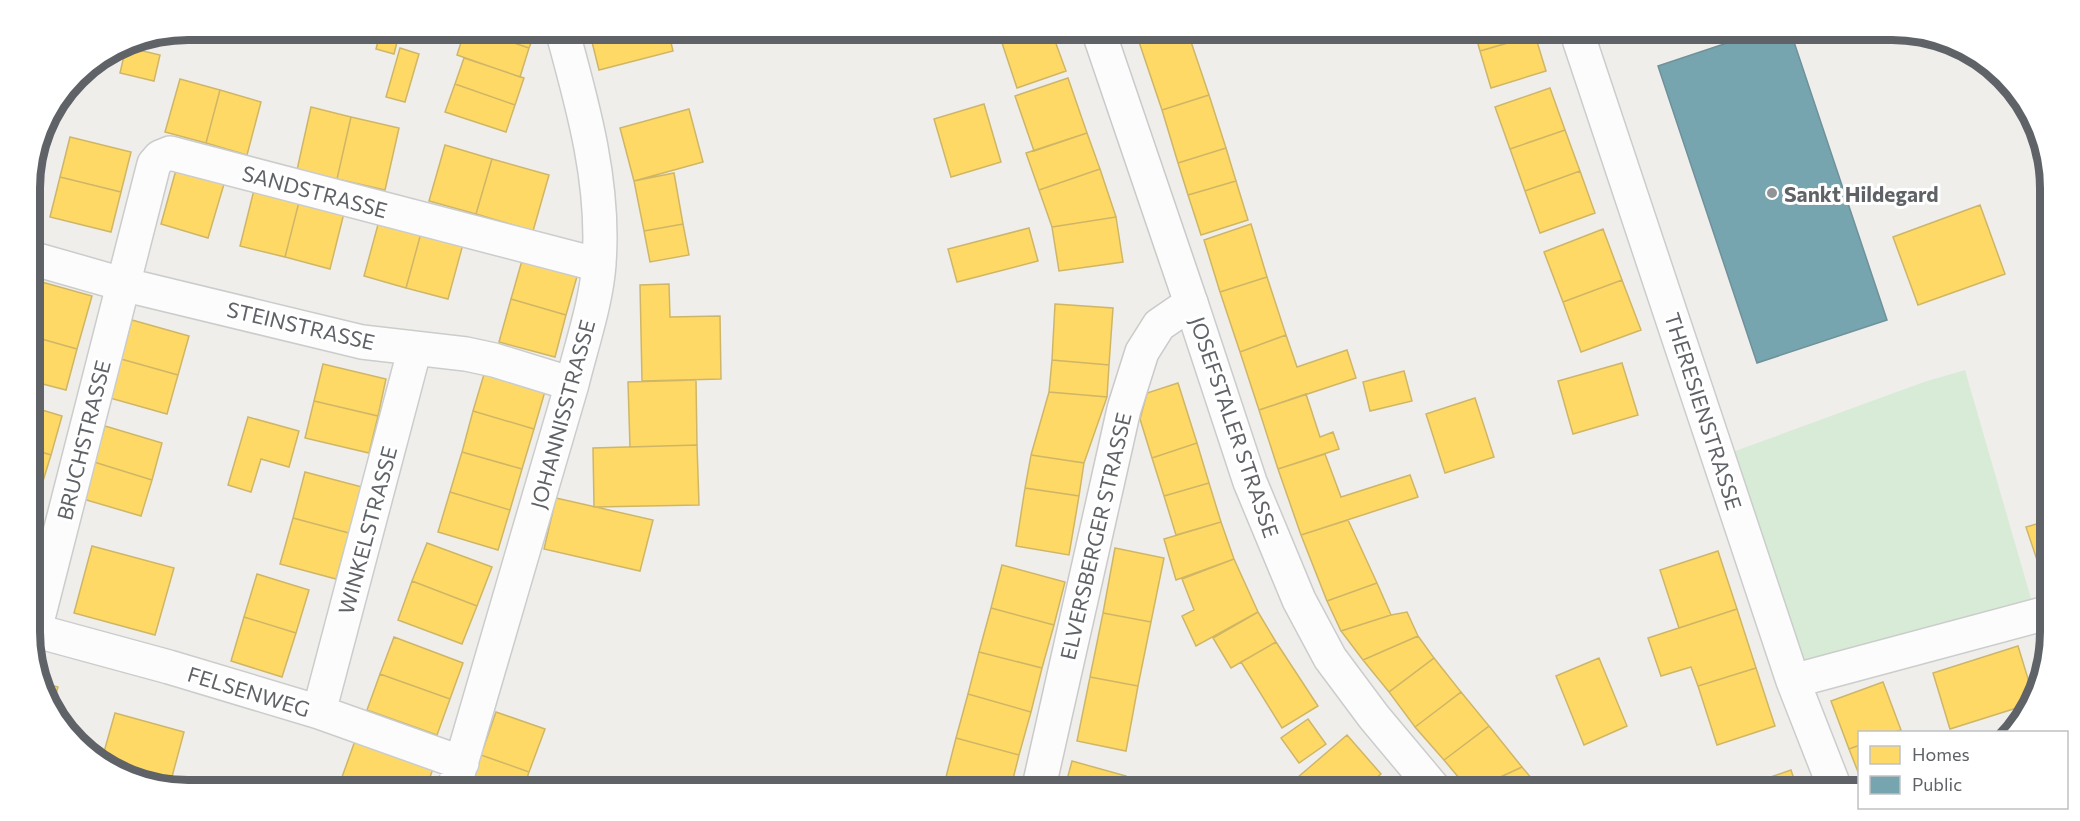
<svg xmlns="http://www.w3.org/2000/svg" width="2080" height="821" viewBox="0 0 2080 821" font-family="Commissioner,sans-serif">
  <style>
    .green { fill: #d8ebd6 }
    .homes { fill: #ffd966; stroke: #cfb667; stroke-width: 1.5 }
    .public { fill: #76a5af; stroke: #6f919a; stroke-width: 1.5 }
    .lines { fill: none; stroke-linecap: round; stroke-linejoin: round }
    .minor-casing { stroke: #cbcccc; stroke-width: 36 }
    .tertiary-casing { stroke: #cbcccc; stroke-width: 36 }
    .secondary-casing { stroke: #cacacb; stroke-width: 36 }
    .minor { stroke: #fdfcfc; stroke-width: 33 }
    .tertiary { stroke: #fdfcfc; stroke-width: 33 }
    .secondary { stroke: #fdfcfc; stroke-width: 33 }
    .poi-dot { fill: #919496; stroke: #fff; stroke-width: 2 }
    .labels { text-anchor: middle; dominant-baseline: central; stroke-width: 6; stroke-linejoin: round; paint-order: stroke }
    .street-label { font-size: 21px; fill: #5f6368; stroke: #fff }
    .poi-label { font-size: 21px; font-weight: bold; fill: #5f6368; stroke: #fff; text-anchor: start }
    .rim { fill: none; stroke: #5f6368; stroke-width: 8 }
  </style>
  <rect width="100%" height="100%" fill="#efeeea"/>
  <path class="green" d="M1965,370l69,239 -235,66 -72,-221 197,-72z"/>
  <path class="homes" d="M381,30h19l-6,24 -18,-5z
    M465,30h10l54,18 -9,29 -63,-22z
    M475,30h61l-7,18z
    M589,30h79l5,21 -74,19z
    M998,30h44l-40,13z
    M1042,30h9l15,41 -49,17 -15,-45z
    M1135,30h19l-17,6z
    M1154,30h33l22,65 -47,15 -25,-74z
    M1474,30h60l1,5 -55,16z
    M1535,35l11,36 -55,17 -11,-37z
    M126,47l34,8 -6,26 -34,-8z
    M400,48l19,6 -14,48 -19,-5z
    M464,58l60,20 -9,27 -60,-21z
    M1068,78l19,55 -53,18 -19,-55z
    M180,79l40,11 -14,53 -41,-11z
    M455,84l60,21 -9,27 -61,-20z
    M1550,88l15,42 -55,19 -15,-42z
    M220,90l41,12 -14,53 -41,-12z
    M1209,95l17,53 -48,15 -16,-53z
    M984,104l17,58 -50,15 -17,-58z
    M311,107l40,10 -14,62 -40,-9z
    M689,109l14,53 -69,19 -14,-53z
    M351,117l48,11 -14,62 -48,-11z
    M1565,130l15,41 -55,20 -15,-42z
    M1087,133l13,36 -61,21 -13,-37z
    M70,137l61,15 -10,40 -61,-15z
    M445,145l47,14 -16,55 -47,-13z
    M1226,148l10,33 -48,14 -10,-32z
    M492,159l57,16 -16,56 -57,-17z
    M1100,169l16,48 -64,10 -13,-37z
    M176,170l48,14 -16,54 -47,-14z
    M1580,171l15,42 -55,20 -15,-42z
    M674,173l9,51 -39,7 -10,-50z
    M60,177l61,15 -10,40 -61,-15z
    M1236,181l12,39 -47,15 -13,-40z
    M254,190l45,12 -14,55 -45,-11z
    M299,202l45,11 -14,56 -45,-12z
    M31,205l12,3 -10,35 -2,-1z
    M1980,205l25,69 -87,31 -25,-68z
    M1116,217l7,45 -64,9 -7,-44z
    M379,221l42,12 -15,55 -42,-12z
    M683,224l6,31 -39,7 -6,-31z
    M1251,224l16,53 -47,15 -16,-52z
    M1029,228l9,33 -81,21 -9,-33z
    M1603,229l19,51 -59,22 -19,-50z
    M421,233l42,11 -15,55 -42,-11z
    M523,257l55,16 -12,42 -55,-16z
    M1267,277l19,58 -46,17 -20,-60z
    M31,279l61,17 -15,53 -46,-13z
    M1622,280l19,50 -60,22 -18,-50z
    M669,284l1,33 50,-1 1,63 -79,2 -2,-96z
    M511,299l55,16 -11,42 -56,-15z
    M1055,304l58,4 -4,57 -57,-5z
    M132,320l57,16 -11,39 -57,-16z
    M1286,335l11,32 50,-17 9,28 -97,32 -19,-58z
    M31,336l46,13 -11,41 -35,-9z
    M121,359l57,16 -11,39 -57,-16z
    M1052,360l57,5 -2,32 -58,-5z
    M1622,363l16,52 -65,19 -15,-53z
    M323,364l63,15 -8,37 -64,-15z
    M485,371l61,17 -12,41 -61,-18z
    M1404,371l8,30 -42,10 -7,-29z
    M696,380l1,65 -67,2 -2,-65z
    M1178,383l19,60 -45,15 -12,-39 7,-26z
    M1049,392l58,5 -23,66 -53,-8z
    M1306,394l14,43 13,-5 6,17 -61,20 -19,-59z
    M1475,398l19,59 -49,16 -19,-59z
    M314,401l64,15 -9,37 -64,-15z
    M32,407l30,9 -11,39 -19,-6z
    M473,411l61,18 -12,40 -60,-17z
    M248,417l51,14 -10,36 -28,-8 -10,33 -23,-7z
    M105,426l57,17 -10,37 -58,-18z
    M1197,443l12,40 -45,13 -12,-38z
    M697,445l2,60 -105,2 -1,-59z
    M32,449l19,6 -12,39 -7,-2z
    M462,452l60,17 -12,41 -60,-18z
    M1325,454l16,43 69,-22 8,22 -117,38 -23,-66z
    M1031,455l53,8 -5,33 -54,-8z
    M94,462l58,18 -11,36 -58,-17z
    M305,472l57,15 -13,46 -56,-15z
    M1209,483l12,39 -45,13 -12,-39z
    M1025,488l54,8 -10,59 -53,-9z
    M450,492l60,18 -12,40 -60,-18z
    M556,498l97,22 -13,51 -96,-22z
    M293,518l56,15 -13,46 -56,-15z
    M1348,520l29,63 -50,18 -26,-66z
    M2050,520v56l-7,2 -17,-51z
    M1221,522l13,37 -58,21 -12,-41z
    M427,543l65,24 -15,39 -65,-25z
    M92,546l82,22 -19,67 -81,-22z
    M1115,548l49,10 -13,64 -48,-9z
    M1718,551l19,58 -58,19 -19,-58z
    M1234,559l24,53 -62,34 -14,-30 12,-6 -12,-31z
    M1002,565l63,17 -11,43 -63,-17z
    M257,574l52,16 -13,43 -52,-16z
    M412,581l65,25 -15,38 -64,-24z
    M1377,583l14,32 -50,16 -14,-30z
    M991,608l63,17 -12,43 -63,-16z
    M1737,609l19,59 -58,18 -7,-19 -30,9 -13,-38z
    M1258,612l18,30 -45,26 -18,-30z
    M1407,612l11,24 -55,24 -22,-29 50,-16z
    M1103,613l48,9 -13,64 -48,-9z
    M244,617l52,16 -14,44 -51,-16z
    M1418,636l16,22 -45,34 -26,-32z
    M394,637l69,26 -13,36 -70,-25z
    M2049,641l-5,28 -7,-26z
    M1276,642l42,64 -36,22 -41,-66z
    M2018,646l15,49 -7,10 -76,24 -17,-56z
    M979,652l63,16 -11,44 -63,-18z
    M1434,658l27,34 -46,35 -26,-35z
    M1599,658l28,68 -43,19 -28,-69z
    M1756,668l19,58 -58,19 -19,-59z
    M380,674l70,25 -13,36 -70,-25z
    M1090,677l48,9 -12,65 -49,-10z
    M1883,682l18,48 -7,2h-34v13l-11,4 -18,-48z
    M43,683l15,4 -5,17z
    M1461,692l28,34 -45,34 -29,-33z
    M968,694l63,18 -12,43 -63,-17z
    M496,712l49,17 -16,43 -48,-17z
    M115,713l69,19 -15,56 -32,-6 -35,-23z
    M1308,719l18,25 -27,19 -18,-25z
    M1489,726l33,41 -52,24 -26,-31z
    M1347,735l34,39 -20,17h-52l-12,-13z
    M356,738l78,28 -9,25h-88z
    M956,738l63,17 -9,36h-28l-37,-10z
    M1860,745v32l-11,-28z
    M481,755l48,17 -6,19h-55z
    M1072,761l54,15 -4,15h-58z
    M1522,767l20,24h-71z
    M1791,770l7,21h-61l-1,-2z
    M945,781l37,10h-40z"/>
  <path class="public" d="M1766,30h24l97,290 -130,43 -99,-297z"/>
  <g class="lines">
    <g class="minor-casing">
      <path id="minor" d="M1576,30l217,651 43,110
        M31,258l91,26 240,58 104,12 28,6 78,24
        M33,630l136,37 150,45 143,51
        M35,630l119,-466 6,-7 10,-4 429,112
        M1793,681l257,-69
        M319,712l96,-364
        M453,791l119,-407c9,-37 25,-84 27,-121 6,-79 -16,-157 -37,-233"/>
    </g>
    <g class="tertiary-casing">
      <path id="tertiary" d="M1191,303l59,179 49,118 31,58 44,59 62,74"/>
    </g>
    <g class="secondary-casing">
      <path id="secondary" d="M1038,791l86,-382 18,-57 17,-27 32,-22 -93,-273"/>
    </g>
    <use href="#minor" class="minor"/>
    <use href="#tertiary" class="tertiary"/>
    <use href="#secondary" class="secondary"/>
  </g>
  <circle class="poi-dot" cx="1772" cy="193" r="6"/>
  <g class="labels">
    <g class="street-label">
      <text transform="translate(315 191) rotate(15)">SANDSTRASSE</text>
      <text transform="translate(301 325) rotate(13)">STEINSTRASSE</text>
      <text transform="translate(1704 411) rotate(72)">THERESIENSTRASSE</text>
      <text transform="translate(562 414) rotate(-75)">JOHANNISSTRASSE</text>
      <text transform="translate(1235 427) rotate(71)">JOSEFSTALER STRASSE</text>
      <text transform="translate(83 440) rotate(-76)">BRUCHSTRASSE</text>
      <text transform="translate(367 530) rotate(-75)">WINKELSTRASSE</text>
      <text transform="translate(1095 536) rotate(-77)">ELVERSBERGER STRASSE</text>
      <text transform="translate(249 691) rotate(17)">FELSENWEG</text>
    </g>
    <g class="poi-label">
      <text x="1784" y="193">Sankt Hildegard</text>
    </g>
  </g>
  <path d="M0 0H2080V821H0ZM188 40H1892A148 148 0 0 1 2040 188V632A148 148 0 0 1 1892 780H188A148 148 0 0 1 40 632V188A148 148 0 0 1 188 40Z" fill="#fff" fill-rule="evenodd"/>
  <path class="rim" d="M188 40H1892A148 148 0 0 1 2040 188V632A148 148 0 0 1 1892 780H188A148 148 0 0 1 40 632V188A148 148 0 0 1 188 40Z"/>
  <rect x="1858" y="731" width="210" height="78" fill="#ffffff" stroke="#bfc1c3" stroke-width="1.5"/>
  <rect x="1870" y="746" width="30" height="18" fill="#ffd966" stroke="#bfc1c3" stroke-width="1.5"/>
  <text x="1912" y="761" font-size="18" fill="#5f6368">Homes</text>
  <rect x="1870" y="776" width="30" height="18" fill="#76a5af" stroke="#bfc1c3" stroke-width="1.5"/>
  <text x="1912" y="791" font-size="18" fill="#5f6368">Public</text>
</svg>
